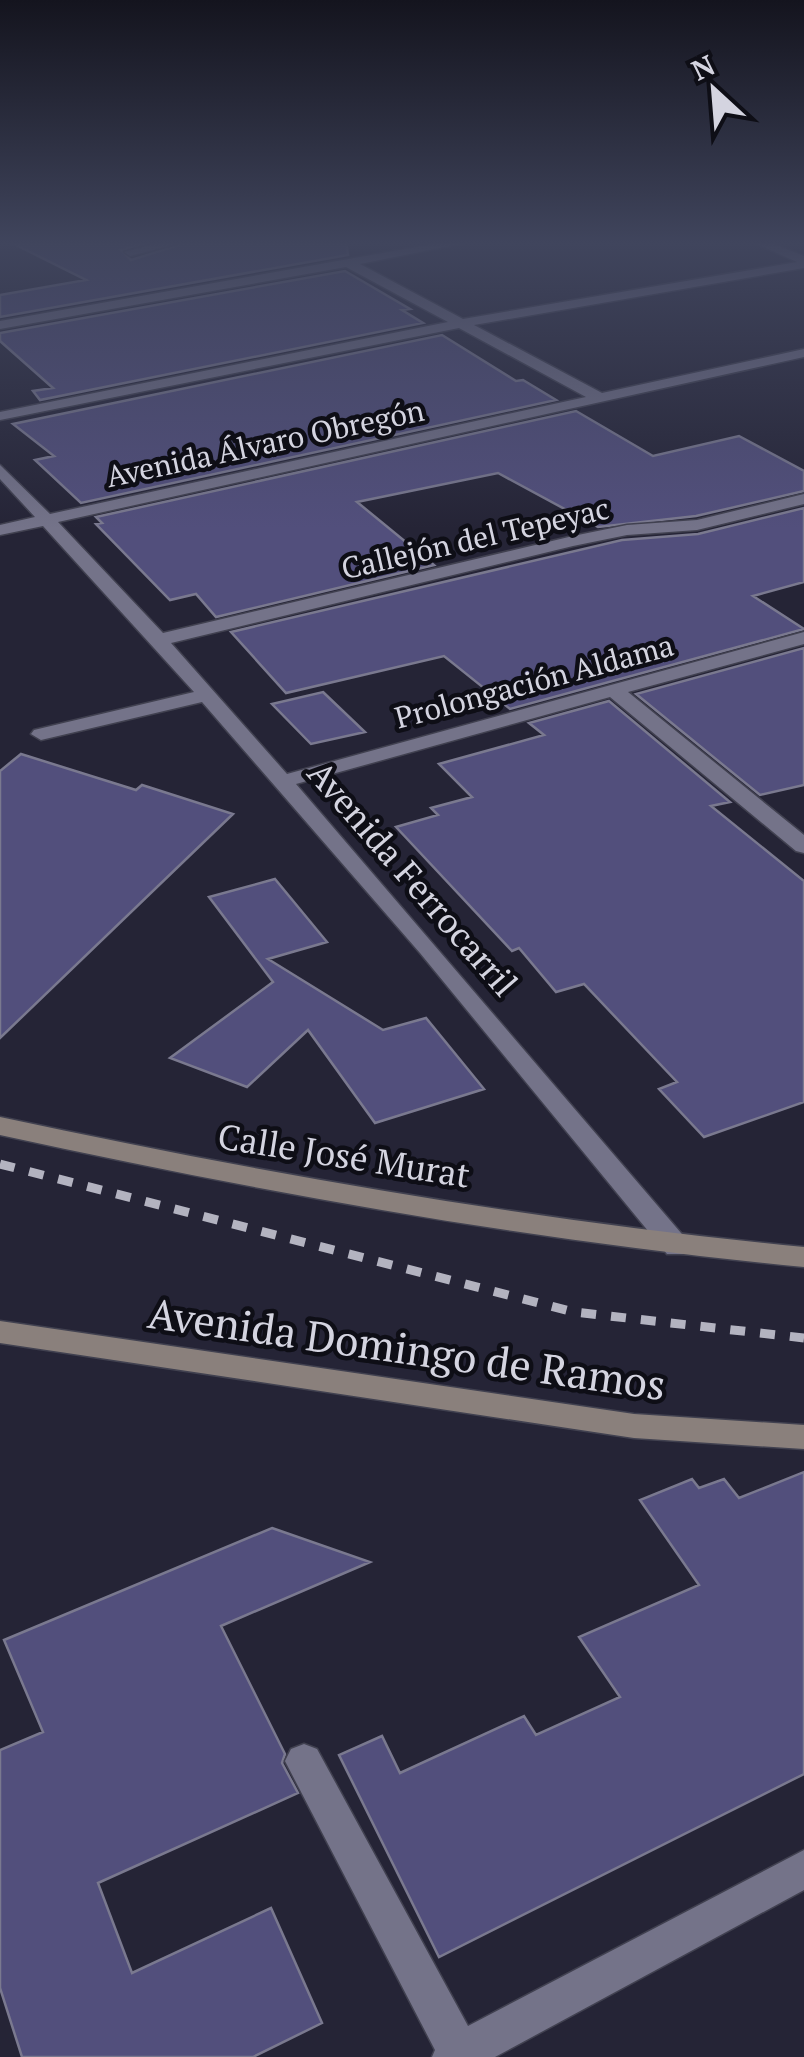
<svg xmlns="http://www.w3.org/2000/svg" width="804" height="2057" viewBox="0 0 804 2057" font-family="'PT Serif',serif">
  <style>
    .building { fill: #524f7c; stroke: #7a798f; stroke-width: 2.5 }
    .lines { fill: none; stroke-linecap: round; stroke-linejoin: round }
    .street-casing { stroke: #414150; stroke-width: 3 }
    .secondary-casing { stroke: #414150; stroke-width: 3 }
    .street { fill: #747389; fill-rule: evenodd }
    .secondary { fill: #8a807c; fill-rule: evenodd }
    .rail { stroke: #b3b3c0; stroke-width: 9; stroke-dasharray: 15 15; stroke-linecap: butt }
    .labels { text-anchor: middle; dominant-baseline: central; stroke-width: 9; stroke-linejoin: round; paint-order: stroke }
    .far-street-label { font-size: 30px; fill: #d4d4e0; stroke: #0e0e16 }
    .street-label { font-size: 35px; fill: #d4d4e0; stroke: #0e0e16 }
    .near-street-label { font-size: 42px; fill: #d4d4e0; stroke: #0e0e16 }
  </style>
  <rect width="100%" height="100%" fill="#252436"/>
  <path class="building" d="M8,241h144l-31,9 10,10 61,-19h154l2,14 -348,62v-22l86,-15z
    M345,271l65,38 -8,1 21,13 -383,77 -7,-9 20,-3 -53,-47v-8z
    M442,335l74,46 7,-1 33,20 -475,103 -46,-43 19,-4 -41,-32z
    M576,411l77,45 86,-20 65,35v20l-108,25 -98,11 -100,-54 -141,29 77,63 -218,52 -20,-23 -26,6 -74,-76 6,-1 -6,-6z
    M804,508v74l-51,14 51,33 -294,80 -66,-53 -158,37 -55,-61 391,-92 76,-6z
    M804,648v137l-44,10 -124,-101z
    M323,692l42,40 -54,12 -39,-40z
    M609,701l121,101 -19,4 93,75v221l-100,35 -45,-48 18,-7 -93,-98 -28,8 -37,-44 -7,3 -116,-124 42,-12 -7,-7 41,-11 -33,-33 105,-29 -15,-12z
    M21,754l115,36 6,-5 91,29 -233,224v-267z
    M275,879l52,63 -59,17 115,71 43,-12 58,71 -109,34 -67,-93 -61,57 -77,-29 103,-76 -64,-85z
    M804,1472v302l-365,183 -100,-202 43,-19 18,37 124,-57 12,19 84,-38 -41,-60 120,-52 -59,-85 52,-21 7,9 25,-9 15,19z
    M272,1528l98,34 -149,64 64,128 -3,9 16,30 -200,90 34,90 139,-65 51,115 -69,34h-231l-22,-69v-238l43,-18 -39,-92z"/>
  <g class="lines">
    <g class="street-casing">
      <path id="street" d="M166,241h22l-58,15 -6,-4z
        M450,241h24l-114,23 103,55 334,-57 -47,-21h16l38,15v12l-330,57 128,68 202,-44v8l-746,165 105,111 410,-97 54,-11 70,-5 107,-26v10l-107,26 -70,5 -54,11 -402,97 116,131 517,-142v12l-176,48 176,143v18l-8,-2 -186,-154 -314,87 391,456 4,7 -4,7h-20l-247,-301 -218,-251 -161,38 -10,-6 3,-4 160,-38 -151,-166 -43,9v-10l35,-8 -35,-38v-14l50,49 536,-117 -127,-69 -459,92v-8l448,-90 -102,-55 -346,62v-8z
        M304,1744l13,5 151,277 336,-176v40l-309,167h-63l3,-7 -150,-289 6,-12z"/>
    </g>
    <g class="secondary-casing">
      <path id="secondary" d="M0,1117c266,57 533,104 804,130v20c-271,-26 -538,-74 -804,-132z
        M0,1321l634,93 170,11v24l-170,-11 -634,-95z"/>
    </g>
    <use href="#street" class="street"/>
    <use href="#secondary" class="secondary"/>
    <path class="rail" d="M0,1164l574,148 230,26"/>
  </g>
  <linearGradient id="sky" x2="0" y2="1"><stop stop-color="#14141e"/><stop offset="0.46" stop-color="#40455d"/><stop offset="1" stop-color="#40455d" stop-opacity="0"/></linearGradient>
  <rect width="804" height="529" fill="url(#sky)"/>
  <g class="labels">
    <g class="far-street-label">
      <text transform="translate(265 443) rotate(-12)">Avenida Álvaro Obregón</text>
      <text transform="translate(475 538) rotate(-13)">Callejón del Tepeyac</text>
      <text transform="translate(534 681) rotate(-15)">Prolongación Aldama</text>
    </g>
    <g class="street-label">
      <text transform="translate(413 878) rotate(49)">Avenida Ferrocarril</text>
      <text transform="translate(344 1155) rotate(9)">Calle José Murat</text>
    </g>
    <g class="near-street-label">
      <text transform="translate(407 1348) rotate(8)">Avenida Domingo de Ramos</text>
    </g>
  </g>
  <g transform="translate(714 90) rotate(334)" stroke="#0e0e16" stroke-width="8" paint-order="stroke">
  <path d="M0-8L18 38L0 25L-18 38Z" fill="#d4d4e0"/>
  <text y="-15" font-size="28" font-weight="bold" text-anchor="middle" fill="#d4d4e0">N</text>
  </g>
</svg>
